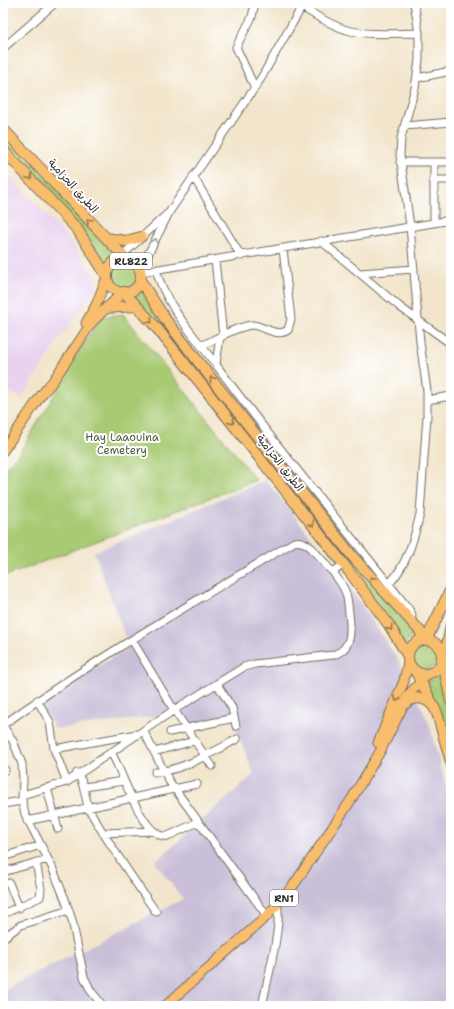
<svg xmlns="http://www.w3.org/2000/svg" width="454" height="1009" viewBox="0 0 454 1009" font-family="'Shantell Sans','Playpen Sans Arabic',sans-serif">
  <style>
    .built { fill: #e8d2ef }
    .industrial { fill: #c9bfd8 }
    .green { fill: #a8ca73; stroke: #6a7a4f }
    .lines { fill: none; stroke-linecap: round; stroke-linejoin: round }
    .minor-casing { stroke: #716c63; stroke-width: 9 }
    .major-casing { stroke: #716c63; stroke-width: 11 }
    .highway-casing { stroke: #716c63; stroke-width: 12 }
    .minor { stroke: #fff; stroke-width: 7 }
    .major { stroke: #f9be6d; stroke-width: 9 }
    .highway { stroke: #f9be6d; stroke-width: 10 }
    .oneway { stroke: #92744c }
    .oneway2 { stroke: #a0a0a0 }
    .labels { text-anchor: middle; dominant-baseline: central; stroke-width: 4; stroke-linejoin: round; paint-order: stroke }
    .shield { fill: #fff; stroke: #6b6b6b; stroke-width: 1 }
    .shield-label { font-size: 10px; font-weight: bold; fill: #2b2b2b }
    .street-label { font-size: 11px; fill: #2b2b2b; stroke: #fff }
    .park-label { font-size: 11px; fill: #505b41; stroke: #fff }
  </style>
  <rect width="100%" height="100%" fill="#fff"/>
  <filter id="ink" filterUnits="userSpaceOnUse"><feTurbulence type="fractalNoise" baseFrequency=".025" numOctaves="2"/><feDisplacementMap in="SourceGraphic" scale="8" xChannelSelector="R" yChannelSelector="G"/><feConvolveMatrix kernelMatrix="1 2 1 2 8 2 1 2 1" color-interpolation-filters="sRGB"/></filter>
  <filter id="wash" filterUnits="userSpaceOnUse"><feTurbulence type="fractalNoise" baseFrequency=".012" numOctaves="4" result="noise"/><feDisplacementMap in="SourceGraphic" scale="16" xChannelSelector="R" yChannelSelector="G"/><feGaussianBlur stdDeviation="0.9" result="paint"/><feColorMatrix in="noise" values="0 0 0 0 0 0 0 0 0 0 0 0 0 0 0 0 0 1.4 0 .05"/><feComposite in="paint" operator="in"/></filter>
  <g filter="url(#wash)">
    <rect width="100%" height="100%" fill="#f2e5cb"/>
    <path class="built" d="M3,171l23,22 48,53 20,29 3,12 -39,54 -37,58 -18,-14z"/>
    <path class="industrial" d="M266,480l78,99 54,81 31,63 22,83v200h-448v-16l180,-91 -28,-37 99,-88 -24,-60 -43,12 -13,-19 -15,9 -104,13 -15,-26 89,-56 -35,-95z"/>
    <path class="green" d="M3,132l115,121 -13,12 -16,-25 -86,-96z
      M111 276a13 13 0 1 1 26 0a13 13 0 1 1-26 0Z
      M144,290l274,344 -10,5 -3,7 -272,-346z
      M123,314l133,166 -253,97v-106l17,-19 38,-63 -2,-6 46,-66z
      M412 657a13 13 0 1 1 26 0a13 13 0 1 1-26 0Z
      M444,670l7,41v38l-26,-69h8z"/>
  </g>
  <g filter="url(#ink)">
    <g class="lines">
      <g class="minor-casing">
        <path id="minor" d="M302,7c14,9 29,18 45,23 23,6 48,3 72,3
          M3,48l52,-45
          M417,78l34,-7
          M255,88l-19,-41 16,-30 3,-14
          M405,126l46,-4
          M400,162h51
          M434,162v60
          M193,176l48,80
          M433,180h18
          M450,220l1,10
          M321,241l79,66 51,37
          M215,260l8,76
          M115,262l52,-48
          M140,270l30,-59 90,-131 44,-77
          M156,270c11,38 38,65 61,96 61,83 127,161 191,242l4,7 -1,6
          M141,272l310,-52
          M360,273l54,-4
          M201,346c13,-6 38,-21 52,-21 11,1 24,13 35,5l3,-11 -8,-70
          M216,364l4,-27
          M427,400l24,-4
          M389,584c18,-19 25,-45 31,-70l7,-98v-25l-7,-49 -10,-116 -10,-71 1,-17 14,-50 4,-28v-27l-5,-30
          M132,640l42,70 38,56
          M442,657l9,6
          M217,684l15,24 4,18
          M37,700l13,22 4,27 13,33
          M3,725c93,-67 193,-124 291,-183 16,-5 28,22 39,30l11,-8
          M3,726l10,15 9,23 1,15 -1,22 3,13 27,53 13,32 7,21 12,57 7,14 12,15
          M144,732l25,49 98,135
          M170,732l64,-14
          M54,749l83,-15
          M111,752c10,16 32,89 57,84l30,-14
          M154,752l40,-11
          M3,770h2
          M155,772c27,-1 58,-20 82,-33
          M77,773c9,11 7,26 13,38 20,35 43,68 66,101
          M84,787l40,-6
          M47,788l11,41
          M22,795l45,-13 107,-72 70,-43 11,-3 78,-9c20,-6 18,-25 16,-42 -1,-8 -1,-15 -4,-22 -3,-7 -8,-13 -12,-19
          M3,804l19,-3
          M27,821l170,-37
          M103,833l50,-2
          M3,857l38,-12
          M3,872l45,-13
          M9,883l10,25
          M3,914l37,-17 1,-8 -5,-27
          M3,938l18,-13 48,-15
          M262,1006c4,-21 21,-83 15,-101"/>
      </g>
      <g class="major-casing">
        <path id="major" d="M86,323l10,-18 11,-28
          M3,451l39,-57 11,-13 39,-59 31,-30
          M378,743l26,-62 4,-19
          M165,1006l102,-90 26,-30 58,-86 30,-50 28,-56 19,-20"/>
      </g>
      <g class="highway-casing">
        <path id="highway" d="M3,129l123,130
          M3,150l74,79 30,47
          M106,238l20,3 15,-4
          M107 276a17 17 0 1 1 34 0a17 17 0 1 1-34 0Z
          M140,280l26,40 52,67 135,170 67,74 4,9
          M124,292l32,35 189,239 44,59 19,31
          M106,308l29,-2
          M426,640l25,-51
          M408 657a17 17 0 1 1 34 0a17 17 0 1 1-34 0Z
          M441,652l6,-7 4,-19
          M442,658l9,43
          M416,672l21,41 14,49
          M404,705c9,-9 21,-9 29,1"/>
      </g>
      <use href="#minor" class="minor"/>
      <use href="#major" class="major"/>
      <use href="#highway" class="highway"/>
    </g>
    <defs><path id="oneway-chevron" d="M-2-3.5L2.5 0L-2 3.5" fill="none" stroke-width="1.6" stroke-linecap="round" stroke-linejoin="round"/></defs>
    <g class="oneway">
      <use href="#oneway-chevron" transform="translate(30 177) rotate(47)"/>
      <use href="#oneway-chevron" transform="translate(89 221) rotate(-134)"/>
      <use href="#oneway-chevron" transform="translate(150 321) rotate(45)"/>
      <use href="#oneway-chevron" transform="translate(212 379) rotate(-128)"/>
      <use href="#oneway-chevron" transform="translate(232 422) rotate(51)"/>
      <use href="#oneway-chevron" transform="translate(312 524) rotate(52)"/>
      <use href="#oneway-chevron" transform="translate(372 579) rotate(-130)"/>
      <use href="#oneway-chevron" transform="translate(390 628) rotate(56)"/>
      <use href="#oneway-chevron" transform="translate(397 699) rotate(113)"/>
    </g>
    <use class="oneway2" href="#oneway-chevron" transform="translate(155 241) rotate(-64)"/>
  </g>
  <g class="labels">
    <g class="shield">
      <rect x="110" y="253" width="42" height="16" rx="3"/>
      <rect x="270" y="890" width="28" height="16" rx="3"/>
    </g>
    <g class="shield-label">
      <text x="131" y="261">RL822</text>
      <text x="284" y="898">RN1</text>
    </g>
    <g class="street-label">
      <text transform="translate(73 186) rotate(48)">الطريق الحزامية</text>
      <text transform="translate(280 463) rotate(52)">الطريق الحزامية</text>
    </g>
    <g class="park-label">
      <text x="122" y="437">Hay Laaouina<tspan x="122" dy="13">Cemetery</tspan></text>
    </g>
  </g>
  <rect width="454" height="1009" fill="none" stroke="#fff" stroke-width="16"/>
</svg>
